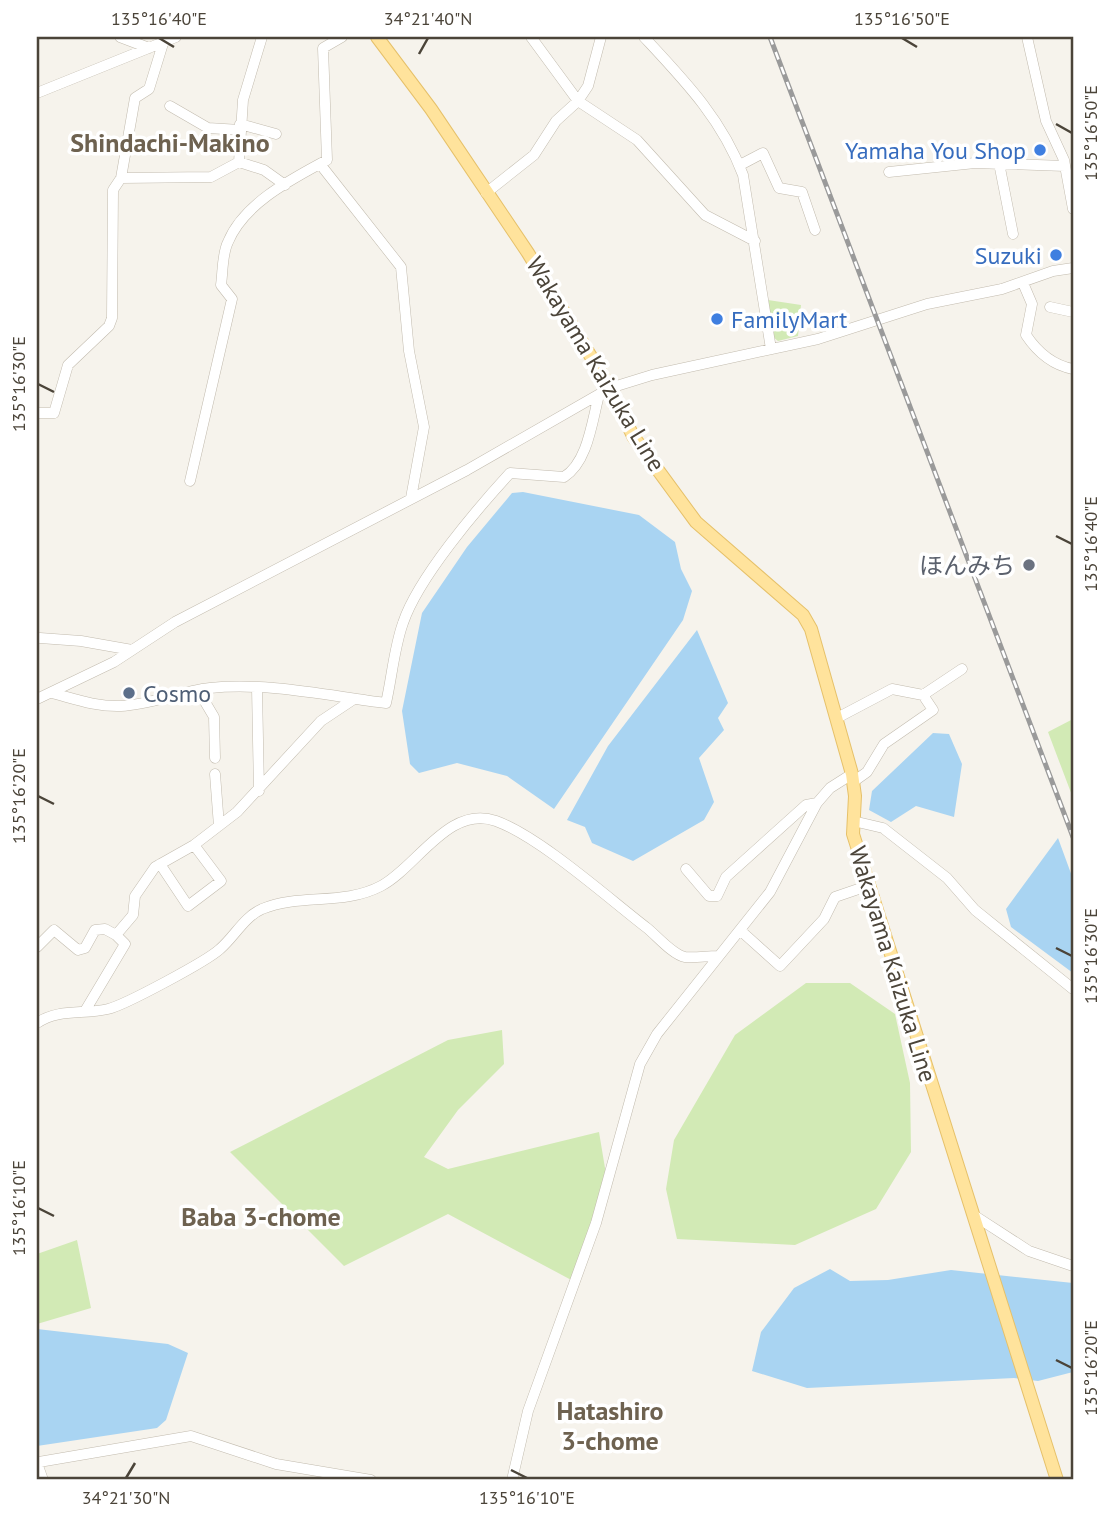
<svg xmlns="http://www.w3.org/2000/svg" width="1110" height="1517" viewBox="0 0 1110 1517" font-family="'PT Sans','Noto Sans JP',sans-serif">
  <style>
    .green { fill: #d2eab5 }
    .water { fill: #a9d4f2 }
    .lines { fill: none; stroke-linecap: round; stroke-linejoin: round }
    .minor-casing { stroke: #c2bbae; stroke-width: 11 }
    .major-casing { stroke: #e6c16a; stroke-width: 14 }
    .minor { stroke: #fff; stroke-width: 10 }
    .major { stroke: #ffe39c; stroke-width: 12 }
    .rail-casing { stroke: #9a9a9a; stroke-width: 5 }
    .rail { stroke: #fff; stroke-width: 2.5; stroke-dasharray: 8; stroke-linecap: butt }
    .ticks { fill: none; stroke: #4b4439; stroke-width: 2.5 }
    .shop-dot { fill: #3f7fe0; stroke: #fff; stroke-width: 2.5 }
    .worship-dot { fill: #6b7280; stroke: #fff; stroke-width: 2.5 }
    .service-dot { fill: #5c6f8a; stroke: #fff; stroke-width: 2.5 }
    .labels { text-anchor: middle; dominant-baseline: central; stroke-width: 7; stroke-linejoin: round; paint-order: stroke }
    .shop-label { font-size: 24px; fill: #366cbe; stroke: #fff; text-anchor: end }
    .street-label { font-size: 24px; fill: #4b4439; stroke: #fff }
    .worship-label { font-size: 24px; fill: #5b616d; stroke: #fff; text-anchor: end }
    .service-label { font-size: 24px; fill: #4e5e75; stroke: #fff; text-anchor: start }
    .neighbourhood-label { font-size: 26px; font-weight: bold; fill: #6e6250; stroke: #fff }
    .neatline { fill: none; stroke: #4b4439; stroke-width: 2.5 }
    .ticks-label { font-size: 18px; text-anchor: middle; fill: #4b4439 }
  </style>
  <rect width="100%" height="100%" fill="#f6f3ec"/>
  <path class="green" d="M768,300l33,5 -3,31 -20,5 -5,-4z
    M1073,719v79l-25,-66z
    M806,983h44l45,31 15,69 1,69 -35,57 -81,36 -118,-6 -11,-50 8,-49 61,-105z
    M502,1030l2,34 -46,46 -34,47 24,12 151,-37 9,54 -33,96 -127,-68 -104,52 -114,-114 218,-112z
    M77,1240l14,68 -54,16v-70z"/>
  <path class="water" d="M523,492l116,23 36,27 6,27 11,22 -9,29 -129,189 -47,-33 -50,-13 -38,10 -9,-9 -8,-53 20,-98 45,-66 45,-54z
    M697,630l31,73 -10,15 6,12 -25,28 15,44 -10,18 -71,41 -41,-18 -7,-16 -18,-7 41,-74z
    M933,733l16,1 13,30 -8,53 -38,-11 -25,16 -22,-12 3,-19z
    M1058,838l15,41v94l-62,-46 -5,-18z
    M830,1269l20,12 38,-1 63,-10 122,13v89l-35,9 -24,-3 -207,10 -55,-17 9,-39 33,-44z
    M37,1329l131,15 20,9 -22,67 -9,8 -120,18z"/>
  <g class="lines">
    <g class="minor-casing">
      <path id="minor" d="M120,37l29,11
        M531,37l47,64 59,39 68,75 50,26
        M644,37c40,43 78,82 99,138l28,174
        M1027,37l19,84 18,39 9,49
        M37,93l139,-56
        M170,106l38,22 32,2
        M240,124l36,10
        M239,162l4,-62 19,-63
        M999,163l14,71
        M320,164l81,103 8,84 15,76 -13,71
        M740,165l23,-12 16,35 23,4 13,38
        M889,172l86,-9 90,3
        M121,178l14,-80 14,-9 16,-52
        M486,193l48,-38 22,-34 22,-20 10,-15 13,-49
        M1023,283l9,21 -6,31c12,18 26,30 47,34
        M1050,307l23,5
        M37,413h17l14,-48 41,-39 3,-8 1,-128 8,-12 90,-1 28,-15 25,8 21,15
        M190,481l42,-182 -11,-14c2,-14 1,-31 7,-43 16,-39 64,-63 99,-82l-4,-112 19,-11
        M40,638l41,3 51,9
        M257,688l2,103
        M198,690l16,27 1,41
        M52,693c23,6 45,14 69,13 30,-1 59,-15 89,-18 58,-6 119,8 176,15 6,-26 8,-55 17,-80 15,-45 74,-114 107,-150l54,4c24,-15 28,-56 35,-82
        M923,695l39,-26
        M37,699l77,-37 61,-40 292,-152 143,-82 42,-13 166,-36 109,-35 75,-15 51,-18 20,-3
        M837,718l55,-29 31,6 10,15 -49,34 -17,28 -14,10
        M215,774l4,52
        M853,821l30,7 64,50 28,32 98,79
        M160,864l28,42 33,-25 -27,-36
        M686,869l23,27h8l9,-19 80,-72 11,-2
        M741,931l39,35 44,-47 11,-22 35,-12
        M37,947l17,-17 24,20 7,-2 10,-18 10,-1 11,6
        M85,1011l40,-67 -9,-9 17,-20 2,-19 20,-29 39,-22 43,-33 84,-91 33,-22
        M37,1023c22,-15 46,-8 71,-14 17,-4 99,-48 112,-60 15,-13 24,-32 42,-40 39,-16 81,-3 119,-23 36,-19 68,-82 115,-65 44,16 112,77 151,107 10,8 26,27 38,29 10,1 22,-1 32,-1
        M975,1216l54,35 44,15
        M39,1462l152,-26 85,28 95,16
        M37,1463l6,17
        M512,1480l16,-69 68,-188 44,-159 17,-30 113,-142 47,-89 13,-15 22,-14"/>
    </g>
    <g class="major-casing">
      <path id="major" d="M377,37l54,72 97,144 82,135 23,48 63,86 107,93 8,14 41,145 3,22 -2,38 204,646"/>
    </g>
    <use href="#minor" class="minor"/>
    <use href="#major" class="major"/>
    <g class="rail-casing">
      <path id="rail" d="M770,37l303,800"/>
    </g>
    <use href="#rail" class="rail"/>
  </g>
  <path class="ticks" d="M159,38l15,9M902,38l15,9M419,54l9,-16M1056,124l16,9M38,384l16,8M1056,536l16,8M38,796l16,8M1056,948l16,8M38,1208l16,8M1056,1360l16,8M511,1470l16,8M126,1478l9,-15"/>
  <g class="shop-dot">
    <circle cx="1040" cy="150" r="7"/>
    <circle cx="1056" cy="255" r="7"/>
    <circle cx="717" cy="319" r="7"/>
  </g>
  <circle class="worship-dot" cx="1029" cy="565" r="7"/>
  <circle class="service-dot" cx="129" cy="693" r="7"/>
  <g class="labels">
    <g class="shop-label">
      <text x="1026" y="150">Yamaha You Shop</text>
      <text x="1042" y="255">Suzuki</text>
      <text x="731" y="319" text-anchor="start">FamilyMart</text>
    </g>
    <g class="street-label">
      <text transform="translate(596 364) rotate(59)">Wakayama Kaizuka Line</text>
      <text transform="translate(893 964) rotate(73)">Wakayama Kaizuka Line</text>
    </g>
    <g class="worship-label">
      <text x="1015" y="565">ほんみち</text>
    </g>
    <g class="service-label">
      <text x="143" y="693">Cosmo</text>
    </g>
    <g class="neighbourhood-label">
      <text x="170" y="142">Shindachi-Makino</text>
      <text x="261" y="1216">Baba 3-chome</text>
      <text x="610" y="1410">Hatashiro<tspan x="610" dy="30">3-chome</tspan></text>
    </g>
  </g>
  <rect width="1110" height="1517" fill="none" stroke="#ffffff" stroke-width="77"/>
  <rect x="38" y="38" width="1034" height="1440" class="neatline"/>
  <g class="ticks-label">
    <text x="159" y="25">135°16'40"E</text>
    <text x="428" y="25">34°21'40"N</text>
    <text x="902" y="25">135°16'50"E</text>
    <text transform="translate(1091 133) rotate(-90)" y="6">135°16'50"E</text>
    <text transform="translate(19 384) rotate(-90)" y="6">135°16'30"E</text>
    <text transform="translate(1091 544) rotate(-90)" y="6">135°16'40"E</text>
    <text transform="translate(19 796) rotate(-90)" y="6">135°16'20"E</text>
    <text transform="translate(1091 956) rotate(-90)" y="6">135°16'30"E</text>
    <text transform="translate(19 1208) rotate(-90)" y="6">135°16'10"E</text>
    <text transform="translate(1091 1368) rotate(-90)" y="6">135°16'20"E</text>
    <text x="126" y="1504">34°21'30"N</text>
    <text x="527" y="1504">135°16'10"E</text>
  </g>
</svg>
